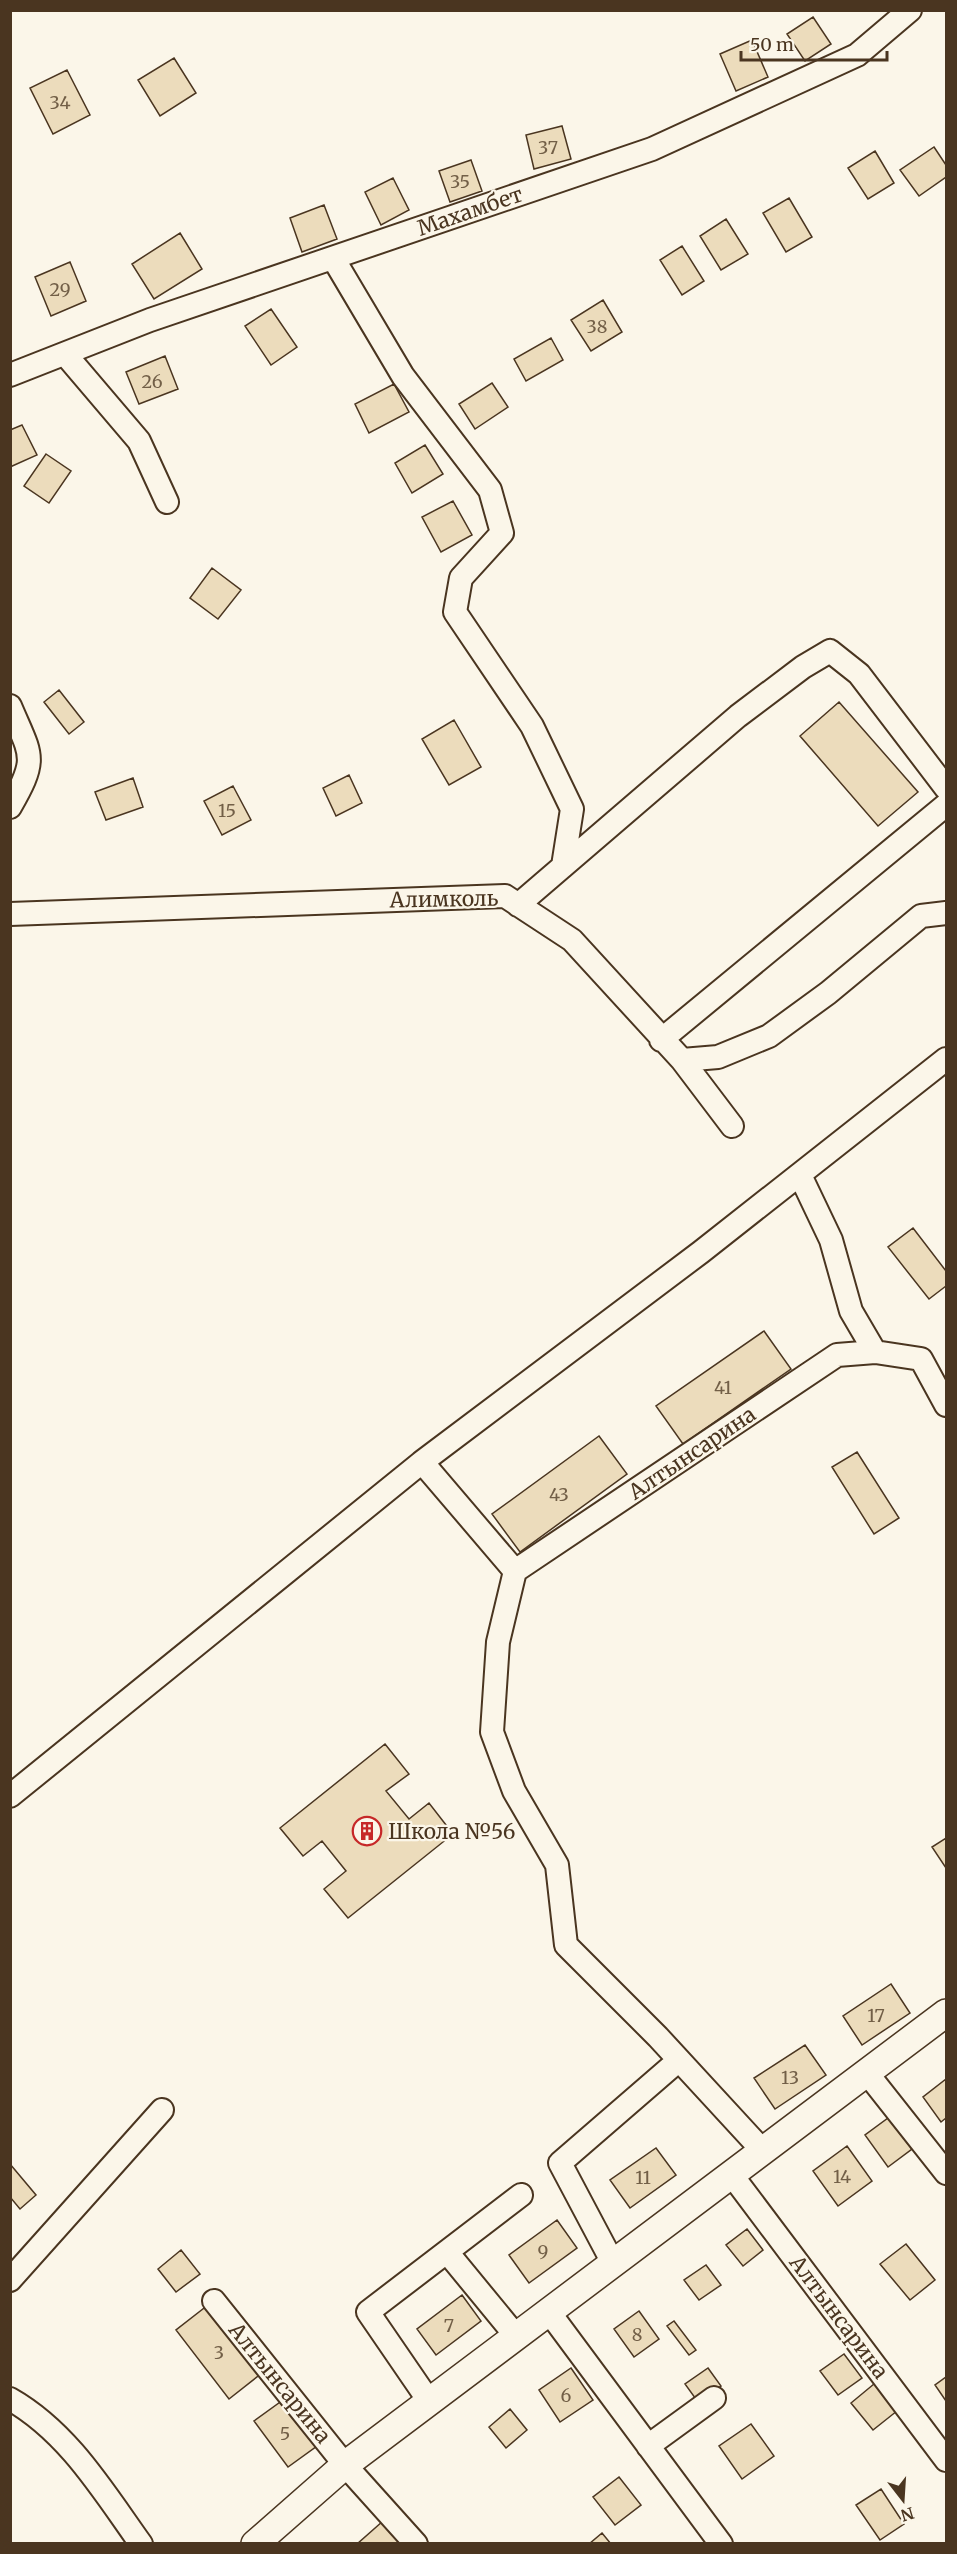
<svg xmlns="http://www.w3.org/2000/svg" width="957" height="2554" viewBox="0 0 957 2554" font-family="Merriweather,serif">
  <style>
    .building { fill: #ecdcbc; stroke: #4a3520; stroke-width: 1.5 }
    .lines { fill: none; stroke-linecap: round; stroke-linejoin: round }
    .minor-casing { stroke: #4a3520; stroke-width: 26 }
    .major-casing { stroke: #4a3520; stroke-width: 30 }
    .minor { stroke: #fbf6e9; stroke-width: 22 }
    .major { stroke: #fbf6e9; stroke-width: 27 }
    .labels { text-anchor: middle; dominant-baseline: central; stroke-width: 4.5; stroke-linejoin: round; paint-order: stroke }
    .number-label { font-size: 18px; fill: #725f47 }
    .street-label { font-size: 21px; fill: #4a3520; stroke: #fbf6e9 }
    .poi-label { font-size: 21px; fill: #4a3520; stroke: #fbf6e9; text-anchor: start }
  </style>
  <rect width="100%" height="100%" fill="#fbf6e9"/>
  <path class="building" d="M813,17l18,27 -26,17 -18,-27z
    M752,40l16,37 -32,14 -16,-37z
    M174,58l22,35 -36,23 -22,-36z
    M67,70l23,45 -37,19 -23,-46z
    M562,126l9,33 -37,10 -8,-34z
    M934,147l12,18v12l-27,19 -19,-26z
    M875,151l19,32 -26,16 -20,-31z
    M471,160l11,31 -32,11 -11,-31z
    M393,178l16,32 -28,15 -16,-33z
    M789,198l23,39 -26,15 -23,-39z
    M324,205l13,34 -35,13 -12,-34z
    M726,219l22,35 -27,16 -21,-34z
    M180,233l22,36 -48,30 -22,-35z
    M682,246l22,35 -22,14 -22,-35z
    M70,262l16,39 -35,15 -16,-39z
    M603,300l19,32 -31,19 -20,-31z
    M271,309l26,38 -26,18 -26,-39z
    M551,338l12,22 -37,21 -12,-22z
    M165,356l13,33 -39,15 -13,-32z
    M492,383l16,24 -33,22 -16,-25z
    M394,384l15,28 -40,21 -14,-29z
    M22,425l15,30 -27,12v-37z
    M425,445l18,29 -31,19 -17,-30z
    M46,454l25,17 -22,32 -25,-17z
    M453,501l19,34 -31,17 -19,-35z
    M212,568l29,22 -23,29 -28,-21z
    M59,690l25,32 -15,12 -25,-32z
    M839,702l79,90 -40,34 -78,-90z
    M454,720l27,47 -32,18 -27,-46z
    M349,775l13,28 -26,13 -13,-28z
    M133,778l10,29 -37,13 -11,-28z
    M233,786l18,34 -29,15 -18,-34z
    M913,1228l33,43v15l-17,13 -41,-52z
    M764,1331l27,38 -108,75 -27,-38z
    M599,1436l28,38 -107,78 -28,-38z
    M857,1452l42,66 -25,16 -42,-67z
    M385,1744l24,30 -23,17 23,28 20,-16 24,31 -105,84 -24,-29 22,-18 -24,-30 -19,15 -23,-28z
    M946,1838v30l-14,-21z
    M891,1984l19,29 -48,32 -19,-29z
    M805,2045l21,30 -51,34 -21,-31z
    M946,2079v39l-5,4 -18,-25z
    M888,2118l24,31 -24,18 -23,-32z
    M847,2146l25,35 -34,25 -25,-35z
    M656,2148l20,27 -46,33 -20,-28z
    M10,2164l26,31 -16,14 -10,-12z
    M557,2220l20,28 -48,35 -20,-28z
    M747,2229l16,21 -20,16 -17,-21z
    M906,2244l29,36 -25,20 -30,-36z
    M181,2250l19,24 -24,18 -18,-23z
    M706,2265l15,20 -22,15 -15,-20z
    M462,2295l19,26 -45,34 -19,-26z
    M208,2305l54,68 -33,26 -53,-69z
    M639,2311l20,28 -25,18 -20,-28z
    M674,2321l22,29 -7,5 -22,-29z
    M844,2354l18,24 -24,17 -18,-24z
    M571,2368l22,32 -33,22 -21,-32z
    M708,2368l13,18 -23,16 -13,-18z
    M946,2377v24l-11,-16z
    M880,2379l22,28 -29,23 -22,-27z
    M283,2400l34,46 -29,21 -34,-46z
    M510,2409l17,21 -21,18 -17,-21z
    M751,2424l23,32 -32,23 -23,-33z
    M619,2477l22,28 -26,20 -22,-28z
    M881,2489l23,35 -24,16 -24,-35z
    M383,2521l20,23h-46z
    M602,2533l9,11h-22z"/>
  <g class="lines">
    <g class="minor-casing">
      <path id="minor" d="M333,258l70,118 87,114 12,43 -41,45 -6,34 77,114 40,83 -9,57
        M65,354l74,87 28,61
        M10,375l140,-55 502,-171 205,-94 53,-45
        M10,706c21,50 29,51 0,101
        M518,905l220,-189 65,-49 27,-16 29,23 87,114
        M10,914l495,-18 67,44 110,120 36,-3 51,-21 59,-43 93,-77 25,-3
        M661,1040l285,-235
        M682,1060l50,66
        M800,1175l31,65 20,71 24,41 46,7 25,46
        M422,1462l93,109
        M10,1796l412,-334 279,-210 245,-193
        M867,2073l79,100
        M763,2151l-105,-114 -92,-92 -9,-80 -43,-74 -22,-59 6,-90 17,-71 322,-216 38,-3
        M731,2174l215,286
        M447,2252l69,84
        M613,2263l-53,-100 119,-103
        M10,2280l152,-170
        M214,2301l131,164 71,79
        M549,2312l172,232
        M10,2399c58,33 93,92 131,145
        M429,2401l-61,-89 153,-117
        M648,2446l66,-48"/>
    </g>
    <g class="major-casing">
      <path id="major" d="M255,2544l90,-79 601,-452"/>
    </g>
    <use href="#minor" class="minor"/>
    <use href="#major" class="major"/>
  </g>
  <defs>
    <g id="building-ring" transform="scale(1.5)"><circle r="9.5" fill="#fbf6e9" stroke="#c62828" stroke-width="1.5"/><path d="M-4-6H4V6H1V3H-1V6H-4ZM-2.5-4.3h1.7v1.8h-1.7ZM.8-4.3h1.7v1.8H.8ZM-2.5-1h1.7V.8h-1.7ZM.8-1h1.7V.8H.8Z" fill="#c62828"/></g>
  </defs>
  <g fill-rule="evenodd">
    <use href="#building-ring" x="367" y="1831"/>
  </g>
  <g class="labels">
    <g class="number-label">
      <text x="60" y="102">34</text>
      <text x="548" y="147">37</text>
      <text x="460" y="181">35</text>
      <text x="60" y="289">29</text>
      <text x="597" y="326">38</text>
      <text x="152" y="381">26</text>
      <text x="227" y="810">15</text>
      <text x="723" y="1387">41</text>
      <text x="559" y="1494">43</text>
      <text x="876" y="2015">17</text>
      <text x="790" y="2077">13</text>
      <text x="842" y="2176">14</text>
      <text x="643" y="2177">11</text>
      <text x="543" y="2251">9</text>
      <text x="449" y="2325">7</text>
      <text x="637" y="2334">8</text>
      <text x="219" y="2352">3</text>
      <text x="566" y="2395">6</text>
      <text x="285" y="2433">5</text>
    </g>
    <g class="street-label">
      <text transform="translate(470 211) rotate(-19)">Махамбет</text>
      <text transform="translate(444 899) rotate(-1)">Алимколь</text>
      <text transform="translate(692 1453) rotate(-34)">Алтынсарина</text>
      <text transform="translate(839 2317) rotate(53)">Алтынсарина</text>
      <text transform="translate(280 2383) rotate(51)">Алтынсарина</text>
    </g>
    <g class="poi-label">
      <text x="388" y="1831">Школа №56</text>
    </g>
  </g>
  <rect width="957" height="2554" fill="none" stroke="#4a3520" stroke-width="24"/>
  <g transform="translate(903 2500) rotate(163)" stroke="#fbf6e9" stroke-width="4.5" paint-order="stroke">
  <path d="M0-4.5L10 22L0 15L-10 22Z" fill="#4a3520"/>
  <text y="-9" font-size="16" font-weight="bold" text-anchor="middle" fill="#4a3520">N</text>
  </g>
  <path d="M741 51v9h146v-9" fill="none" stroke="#4a3520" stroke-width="3"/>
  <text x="750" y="51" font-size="18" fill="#4a3520" stroke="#fbf6e9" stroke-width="4.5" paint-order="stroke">50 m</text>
</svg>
